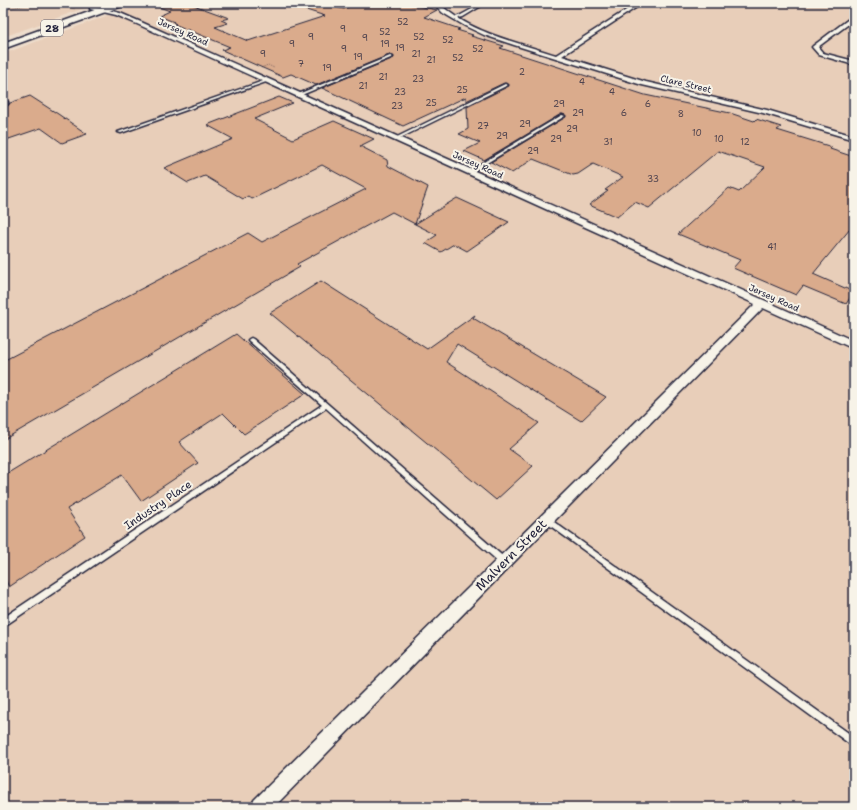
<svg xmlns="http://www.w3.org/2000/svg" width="857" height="810" viewBox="0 0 857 810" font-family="'Shantell Sans',sans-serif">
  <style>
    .built { fill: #e8ceb9 }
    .building { fill: #daab8c; stroke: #22223b }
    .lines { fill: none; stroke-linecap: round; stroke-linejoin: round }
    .lane-casing { stroke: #22223b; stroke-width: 3 }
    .street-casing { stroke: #22223b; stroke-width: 3 }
    .primary-casing { stroke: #22223b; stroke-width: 3 }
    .path { stroke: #22223b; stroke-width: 1; stroke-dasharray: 0.5 1.5; stroke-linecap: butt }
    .lane { fill: #f7f3e8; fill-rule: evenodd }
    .street { fill: #f7f3e8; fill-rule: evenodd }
    .primary { fill: #f7f3e8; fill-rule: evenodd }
    .labels { text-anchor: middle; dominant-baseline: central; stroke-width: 4; stroke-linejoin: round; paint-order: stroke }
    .number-label { font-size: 9px; fill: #50444f }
    .far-street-label { font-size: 9px; fill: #22223b; stroke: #f7f3e8 }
    .shield { fill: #f7f3e8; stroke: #62616f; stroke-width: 1 }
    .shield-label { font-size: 10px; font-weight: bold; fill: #22223b }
    .street-label { font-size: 11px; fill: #22223b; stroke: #f7f3e8 }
    .near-street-label { font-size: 13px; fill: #22223b; stroke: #f7f3e8 }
  </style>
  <rect width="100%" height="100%" fill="#edc"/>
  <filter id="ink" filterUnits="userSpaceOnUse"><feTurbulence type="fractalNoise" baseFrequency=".025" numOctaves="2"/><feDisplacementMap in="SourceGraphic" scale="8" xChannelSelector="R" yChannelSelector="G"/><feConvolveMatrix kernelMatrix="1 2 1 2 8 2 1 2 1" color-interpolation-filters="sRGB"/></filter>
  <g filter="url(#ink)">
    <path class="built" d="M3,3h96l-96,34z
      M141,3h713v804h-851v-753z"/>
    <path class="building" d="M152,3h36l41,15 -8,2 7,3 -13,4 33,14 77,-25 -25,-8 1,-5h16l27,6 12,-6h47l34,7 -13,7 36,12 -3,1 16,5 -2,1 33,10 -4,2 145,47 85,18 24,8 2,-2 25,8 -4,3 55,17 -2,2 24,8v73l-4,-1 -37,45 41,18 -8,12 -43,-18 -7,9 -63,-27 7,-8 -62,-26 51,-46 10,4 26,-25 -47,-16 -69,57 -14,-6 -18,15 -28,-12 19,-14 -3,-1 18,-13 -30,-13 -15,10 -5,1 -40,-16 -21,14 -21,-11 75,-45 -1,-2 -4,-1 -77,46 -20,-9 16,-8 -21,-9 9,-5 -1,-22 42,-21 -1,-2 -4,-1 -38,18v-4l-63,29 -81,-38 72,-30 -1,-2 -4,-1 -73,30 -25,-11 -8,3 -61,-27 8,-3 -56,-23h2l-3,-2h1l-15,-6 11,-5 -19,-7z
      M30,96l28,18 29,20 -25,9 -21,-15 -38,13v-36l5,1 2,-3z
      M279,97l14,6 -39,16 39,20 41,-18 40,18 -14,7 27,14 1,6 40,21 -13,37 -23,-12 -95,52 3,3 -297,173v-79l245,-128 14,9 104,-53 -44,-24 -70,34 -4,-3 -5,3 -38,-23 -17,7 -24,-15 69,-29 -26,-14z
      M457,198l52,24 -42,29 -13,-7 -13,8 -16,-9 12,-8 -22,-11z
      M321,281l106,68 48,-34 -2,3 133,79 -25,24 -124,-77 -11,18 93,61 -30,26 24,17 -37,34 -226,-187z
      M236,334l69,60 -61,40 -21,-21 -44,29 19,21 -57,38 -19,-26 -55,34 18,27 -76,51 -6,-12v-99z"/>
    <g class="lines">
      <g class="lane-casing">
        <path id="lane" d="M483,3h3l-23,14 -9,2 -1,-1 8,-3z
          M390,56l3,1 -94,39 -3,-1z
          M266,80l3,1 -148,52 -3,-1z
          M505,84l3,1 -112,55 -3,-1z
          M3,99l5,3v2h-2l-3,-2z
          M562,115l3,1 -95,57 -3,-1z
          M251,338l2,1 254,221 1,2 -1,2 -3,1 -3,-1 -175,-156 -323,219v-9l319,-213 -73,-64 -1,-1 1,-1z
          M547,517l307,220v9l-3,-1 -306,-223 -1,-2 1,-2z"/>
      </g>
      <g class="street-casing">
        <path id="street" d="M433,3h6c30,30 78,39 117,52l81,-52h6l-81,53 84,26 121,28 87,26v4l-91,-27 -121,-28 -128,-40 -30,-10 -19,-9 -22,-13z
          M92,6l28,7 21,9 625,279 88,40v8l-91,-41 -489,499h-22l2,-7 501,-496 -618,-280 -21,-9 -26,-6v-2z
          M854,15v5l-36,27 5,6 31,8v4l-35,-10 -7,-8 1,-1z"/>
      </g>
      <g class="primary-casing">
        <path id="primary" d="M114,3h12l-1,2 -122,44v-6z"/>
      </g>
      <path class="path" d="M42,5l10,-2 7,1
        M68,7l7,2
        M3,10l31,-7
        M261,68l7,-3 6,3"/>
      <use href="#lane" class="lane"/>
      <use href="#street" class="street"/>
      <use href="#primary" class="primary"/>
    </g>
  </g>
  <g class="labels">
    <g class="number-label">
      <text x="403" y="22">52</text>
      <text x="343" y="29">9</text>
      <text x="385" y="32">52</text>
      <text x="311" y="37">9</text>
      <text x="419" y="37">52</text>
      <text x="365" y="38">9</text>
      <text x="448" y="40">52</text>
      <text x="292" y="44">9</text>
      <text x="385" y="44">19</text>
      <text x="400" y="48">19</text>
      <text x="344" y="49">9</text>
      <text x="478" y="49">52</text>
      <text x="263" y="54">9</text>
      <text x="416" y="54">21</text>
      <text x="358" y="57">19</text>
      <text x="458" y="58">52</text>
      <text x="431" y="60">21</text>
      <text x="301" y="64">7</text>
      <text x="327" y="68">19</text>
      <text x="522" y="72">2</text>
      <text x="383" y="77">21</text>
      <text x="418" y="79">23</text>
      <text x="582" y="82">4</text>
      <text x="363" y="86">21</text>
      <text x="462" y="90">25</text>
      <text x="400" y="92">23</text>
      <text x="612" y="92">4</text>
      <text x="431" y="103">25</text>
      <text x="559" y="104">29</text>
      <text x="648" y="104">6</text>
      <text x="397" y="106">23</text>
      <text x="578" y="113">29</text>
      <text x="624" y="113">6</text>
      <text x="681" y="114">8</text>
      <text x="525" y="124">29</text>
      <text x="483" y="126">27</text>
      <text x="572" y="129">29</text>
      <text x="697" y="133">10</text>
      <text x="502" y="136">29</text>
      <text x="556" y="139">29</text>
      <text x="719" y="139">10</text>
      <text x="608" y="142">31</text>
      <text x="745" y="142">12</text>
      <text x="533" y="151">29</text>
      <text x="653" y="179">33</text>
      <text x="772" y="247">41</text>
    </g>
    <g class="far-street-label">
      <text transform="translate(183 32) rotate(24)">Jersey Road</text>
      <text transform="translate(686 84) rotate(13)">Clare Street</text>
      <text transform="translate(478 165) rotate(24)">Jersey Road</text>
      <text transform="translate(774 298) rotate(24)">Jersey Road</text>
    </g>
    <rect class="shield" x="41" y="20" width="22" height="16" rx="3"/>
    <g class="shield-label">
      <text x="52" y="28">28</text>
    </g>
    <g class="street-label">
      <text transform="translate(158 505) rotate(-34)">Industry Place</text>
    </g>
    <g class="near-street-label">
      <text transform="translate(511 555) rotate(-45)">Malvern Street</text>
    </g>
  </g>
  <rect width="857" height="810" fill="none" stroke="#f7f3e8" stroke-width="16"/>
  <rect x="8" y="8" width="841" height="794" fill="none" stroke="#22223b" stroke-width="1.5" filter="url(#ink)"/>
</svg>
